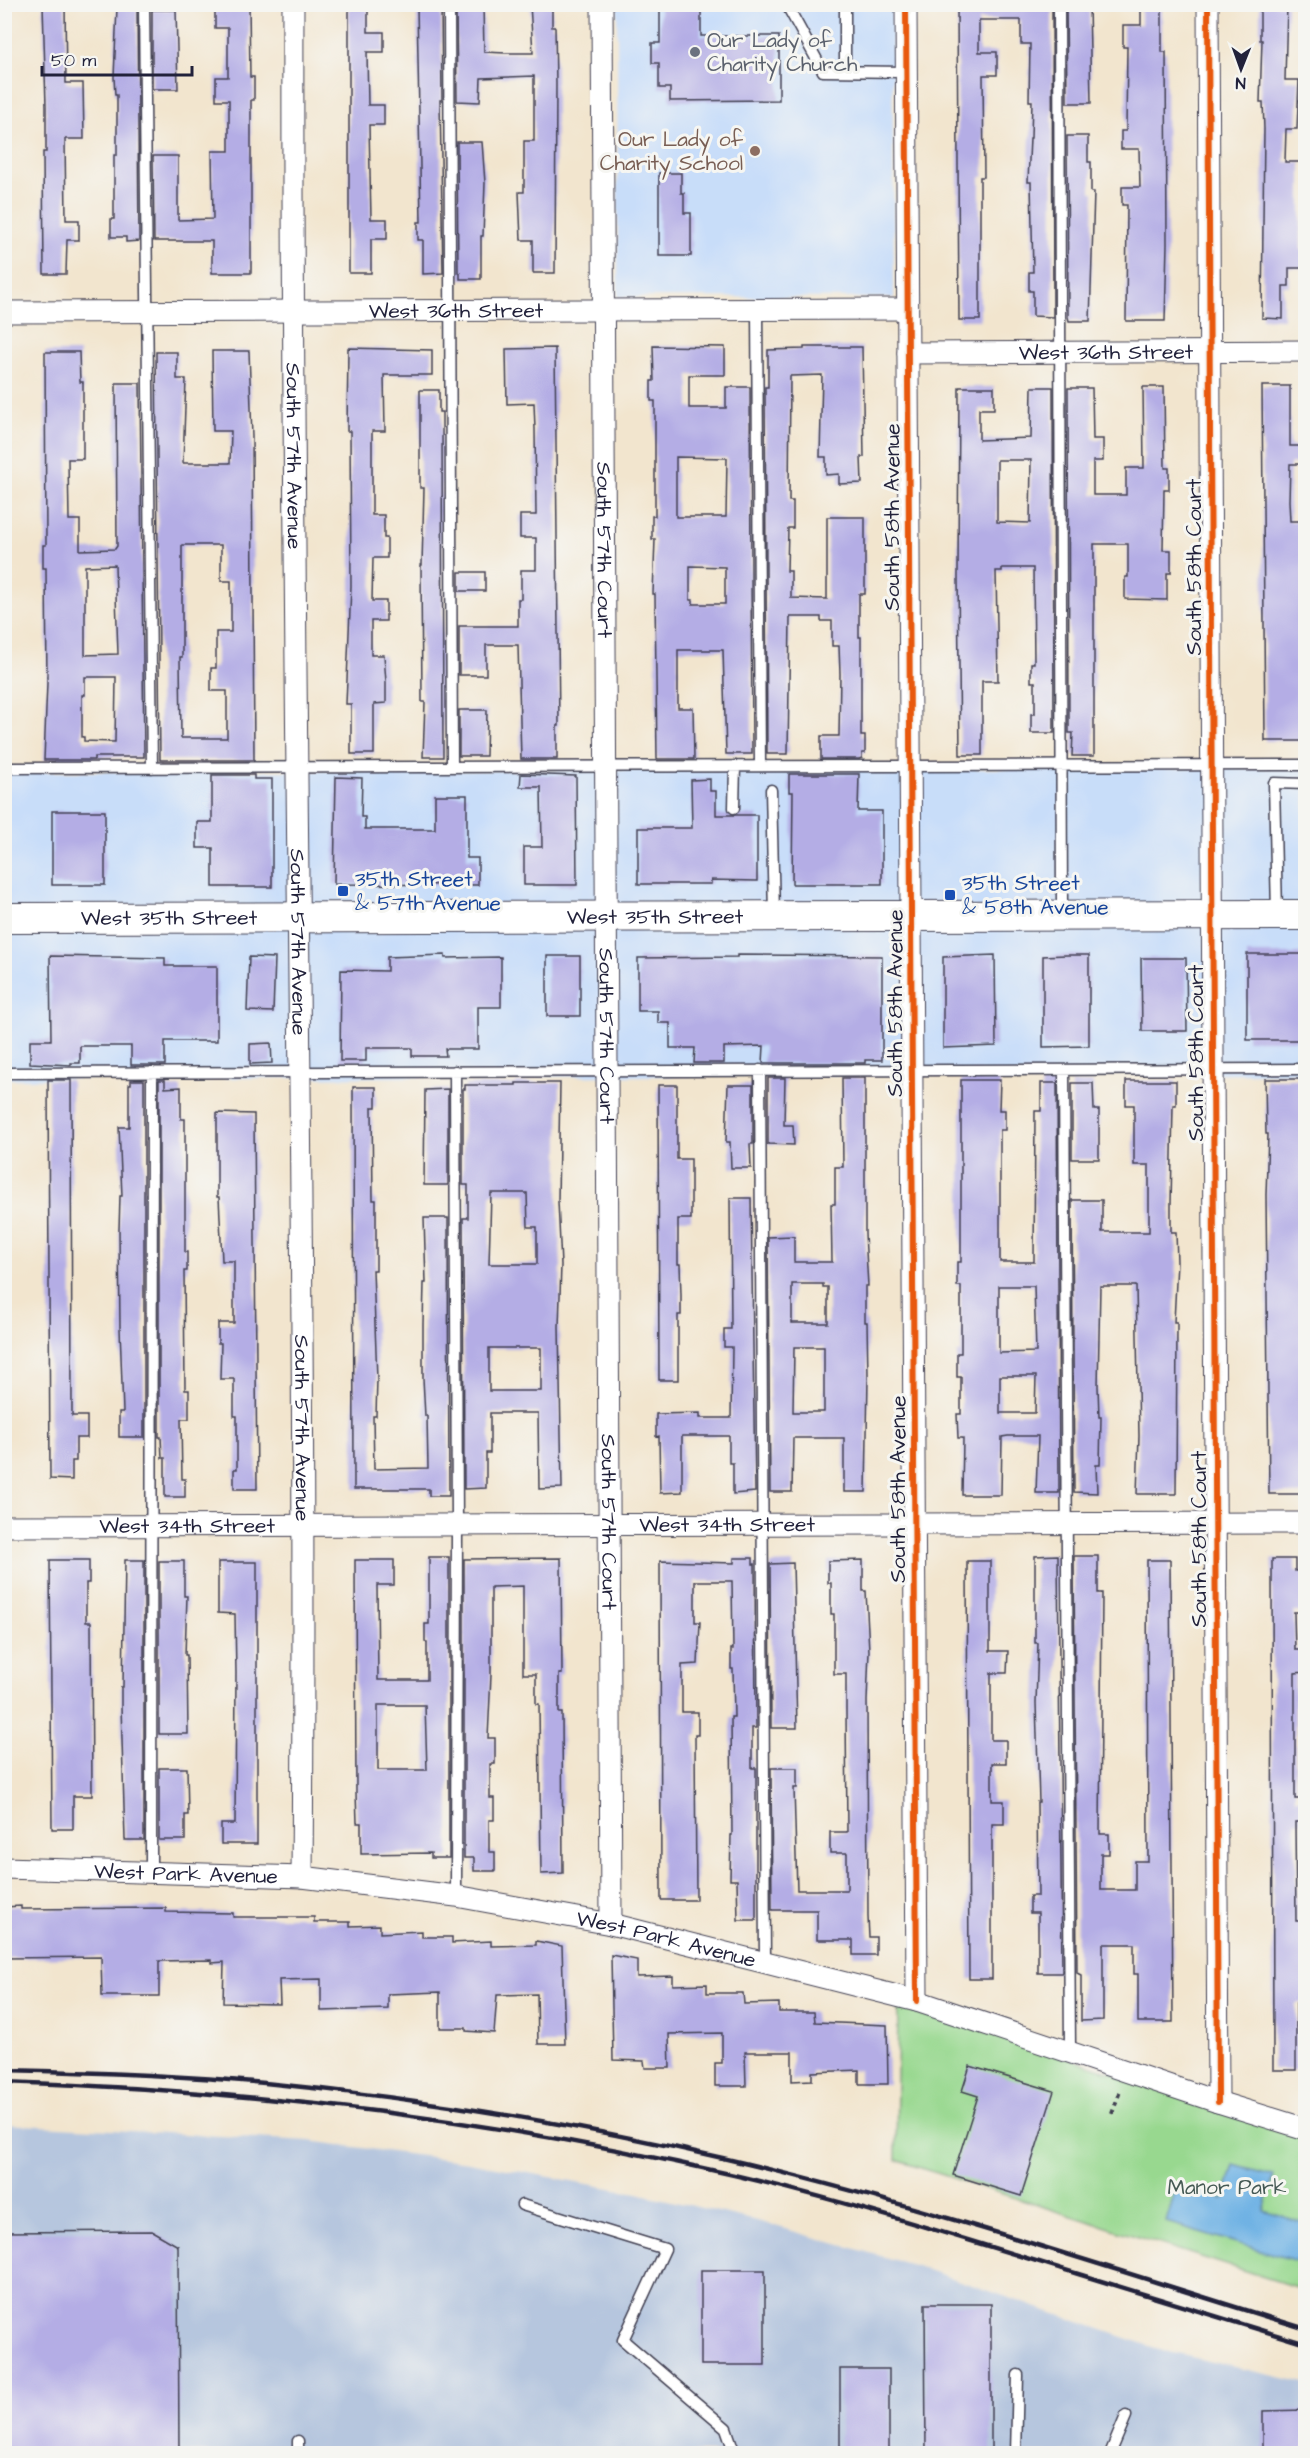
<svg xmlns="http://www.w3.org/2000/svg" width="1310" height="2458" viewBox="0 0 1310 2458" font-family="'Architects Daughter',sans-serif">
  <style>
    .built { fill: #c8ddf9 }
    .industrial { fill: #b6c6de }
    .green { fill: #98d88f; stroke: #5d7d65; stroke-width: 1.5 }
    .water { fill: #6fb2e4; stroke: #486a90; stroke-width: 1.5 }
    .building { fill: #b4ade5; fill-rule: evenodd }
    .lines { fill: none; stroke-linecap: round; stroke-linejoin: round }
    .lane-casing { stroke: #413f51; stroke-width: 13 }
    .street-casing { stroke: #413f51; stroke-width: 23 }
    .secondary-casing { stroke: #413f51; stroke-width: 32 }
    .path { stroke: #413f51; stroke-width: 4; stroke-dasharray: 4.5 4.5; stroke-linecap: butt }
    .lane { stroke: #fff; stroke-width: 10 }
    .street { stroke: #fff; stroke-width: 21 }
    .secondary { stroke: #fff; stroke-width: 30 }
    .rail { stroke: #22223b; stroke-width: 4.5 }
    .cycleway-casing { stroke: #f6f6f2; stroke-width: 10 }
    .cycleway { stroke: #e8590c; stroke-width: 6 }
    .worship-dot { fill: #6b7280; stroke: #f6f6f2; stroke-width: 2 }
    .education-dot { fill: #8d6e63; stroke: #f6f6f2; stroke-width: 2 }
    .transit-dot { fill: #1a4fb4; stroke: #f6f6f2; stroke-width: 2 }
    .labels { text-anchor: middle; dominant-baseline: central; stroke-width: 6; stroke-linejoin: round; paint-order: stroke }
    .worship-label { font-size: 21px; fill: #5b616d; stroke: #f6f6f2; text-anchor: start }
    .education-label { font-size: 21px; fill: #785e54; stroke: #f6f6f2; text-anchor: end }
    .street-label { font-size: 21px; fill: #22223b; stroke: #f6f6f2 }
    .transit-label { font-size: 21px; fill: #164399; stroke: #f6f6f2; text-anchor: start }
    .park-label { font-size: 21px; fill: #455954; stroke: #f6f6f2 }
  </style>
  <rect width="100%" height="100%" fill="#f6f6f2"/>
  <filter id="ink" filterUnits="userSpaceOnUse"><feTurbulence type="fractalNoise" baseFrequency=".0167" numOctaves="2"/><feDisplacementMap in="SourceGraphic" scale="12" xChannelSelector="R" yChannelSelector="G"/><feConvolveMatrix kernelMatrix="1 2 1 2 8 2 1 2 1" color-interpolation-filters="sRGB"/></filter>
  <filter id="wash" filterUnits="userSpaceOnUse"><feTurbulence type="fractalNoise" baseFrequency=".008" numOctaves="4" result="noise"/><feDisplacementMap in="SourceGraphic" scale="24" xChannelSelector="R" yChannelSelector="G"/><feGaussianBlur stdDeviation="1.35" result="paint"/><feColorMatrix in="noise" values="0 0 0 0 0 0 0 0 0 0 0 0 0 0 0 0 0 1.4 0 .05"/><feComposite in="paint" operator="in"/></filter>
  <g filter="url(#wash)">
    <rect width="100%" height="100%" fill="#f2e5ce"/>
    <path class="built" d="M617,5h275l2,293 -276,-1z
      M1305,768v305l-1300,6 -1,-307z"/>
    <path class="industrial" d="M4,2124l305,17 159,21 169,31 124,29 158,45 245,84 141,32v70h-1300z"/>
    <path class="green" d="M898,2004l407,130v156l-409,-130z"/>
    <path class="water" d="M1234,2165l40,11 -10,35 41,12v10l-8,28 -131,-39 11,-37 47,14z"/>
    <g id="blocks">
      <path class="building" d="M215,4h34l1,73h4v23h-3v173h-39v-32h-58l-1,-85h25v64l35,-1 -1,-68h17v-51h-13v-23h12v-49h-13z
        M349,4h19v28h16v20h-17l1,53h16v20h-15l2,94h16v20h-16v34h-22z
        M441,4l1,96h-2l3,173 -20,1v-34h-5v-18h3l-4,-217z
        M456,4h27l1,48 22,1h27l-3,-49h22v23h3l1,57 -1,189h-22v-33h-12l-2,-48h5v-51h10v-65l-53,2 -1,24 -23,-1z
        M660,4h41v32h78v64l-109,1v-13h-11v-25h-7v-20h8z
        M957,4h95l1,313 -20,-1v-25h-4v-19h4l-2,-90h-3l2,-44h1l1,-37h-3l1,-57h-9v-24h-42v32h18v23h-14l1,102h-4v143h-21z
        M1066,4h23l2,99h-24z
        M1141,4h21v48h4l1,192 -2,77h-39l1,-116h-5v-18h18l-1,-38h-18v-18h5l1,-84h-4v-22h18z
        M1260,4l27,1 -2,75h14l-2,49h-11l-1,33h16v88h4v18h-16v18h-6v33l-21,-1 2,-189 -1,-27h-3l2,-62h-2z
        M43,5h22l1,78h17l1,56h-19l1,81h13v20h-12l-1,34h-22l-1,-122h3v-46z
        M137,7l2,234 -13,1v-5h-15v-18h3v-64h3v-60h-2l-1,-18 3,-69z
        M152,10h24l2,79h-26z
        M1067,136h21v26h3v30h3l-4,129h-21l-1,-4z
        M457,142h25l3,41 -2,53h-2v43h-21v-6h-2z
        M659,173h22v20h3v20h7v43h-32z
        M653,346l72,1v28h-36v33h37v-21h24l2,367h-26l-3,-104h-45v58h15l1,51h-37l-2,-165h-2l2,-55h-3v-23h3v-115h-4v-20h3zM676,457l51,1 -1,59h-50zM690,566l35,1v37h-32v-4h-3z
        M804,347h58l2,110h-3l1,26 -23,1v-10l-13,1v-18h-6l2,-82 -32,1 -1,125h4v27h-5l-1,43h4v27l36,1v-82h38v77h-6v43h2v99h4v17h-3v5l-3,1h-38v-23h18l1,-62 -1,-28h-7v-25h-11v-4h-31l-2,137h-21l-2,-367h3v-37l36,-1z
        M348,348l84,2v25h-48l1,56h-13v84h12v23h3v20h-14l-1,43h14v20h-15v34h13l2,27v21l-12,1v50h-23v-50h-5l5,-118 -1,-155h-3z
        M555,348l4,378h-2v33h-36l-3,-114h-32v30h-27v-49h59v-27h3v-29h15v-32h-16v-23h16l-1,-86 -1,-26 -27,1 -1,-55z
        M212,351h37l3,86 2,323h-94l-4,-408h21v27h9l-3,84h47l1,-32h-18zM182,545h39v36h10v51h-15v36h-5v23h16v47h-46l-1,-81h2z
        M45,352h34l1,30h3v77h-15l1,61h11v30l35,-1 2,-3 -1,-163h24l4,374h-50v3h-50l3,-77 -1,-115h-3v-23h3zM115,565l3,89 -33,1v-89zM85,677h31l-1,65 -31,-1v-4h-2v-42h3z
        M1262,386h28v60h13v18h-13l-1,37 1,20h13l1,220h-39z
        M959,387h35v22h-15v31l52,-2 1,-51h21l1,346h-23v-19h4v-32h-4v-19h3l-1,-95h-31v3h-6l2,110h-16v74h-22l-2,-178zM997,460h34l-1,63 -33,-1z
        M1143,387h21l1,81h4v22h-5l-1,60h8v23h-4v27l-42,-1v-22h3v-33h-34v212h-22l1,-23h-4l-1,-345h24l1,51h10v22h-10v34h33v-27h18z
        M420,390h19v22h3l1,345h-20l2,-55h-3l-1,-137h1l2,-77h-4z
        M459,572h26v19h-26z
        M459,710h28l-1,46h-27z
        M521,774l55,2 1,109h-53v-38h18l-1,-60h-21z
        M789,774h70l-1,37h24v73h-90l1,-92h-4z
        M212,775h42v4h18v108h-59v-39h-16v-26h15z
        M336,777l26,1 -1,39h4v12h70v-34h32v63h11v27l-144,-1z
        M710,779v12h6v24h41v66l-46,-1v4h-73v-56h54l-1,-48z
        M52,811h53v74h-53z
        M1247,954h58v86h-58z
        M445,955v3l56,-1v50h-23v42h-33l1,7h-34v-8h-46v13h-26l1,-91 46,1v-14z
        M737,955l145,1v104h-17v3h-102l1,-17 -40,1v16h-30l1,-15h-25v-25h-12v-12h-20v-53l99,-1z
        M995,955l1,91 -53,2v-91z
        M1066,955h23v91l-46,1v-91z
        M50,956l115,2v8h52v75h-52v24h-34v-19h-51v17h-9v2l-41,-2v-23h21z
        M547,956h33v60h-33z
        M249,957l26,1 -2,54 -26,-1z
        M1141,958h45l1,73h-45z
        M271,1043l1,20 -22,1v-20z
        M768,1078h17l-1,47h9l1,20 -26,-1z
        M842,1078h23v156l3,52h-3v36h2l1,54 -2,116h-22v-54h-51l-1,54h-22l-2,-255 26,-1v26h38l-1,-58h4v-37h8zM792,1284h31v3h5v36h-36zM794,1347h30v65h-31z
        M1265,1079h39l1,415h-36l-3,-299 2,-61h-2z
        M48,1080h23l1,336h15v22h-11v23h-4v19l-22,-1z
        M131,1080h13v357h-25v-25h4l-3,-84 -1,-98 1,-34h2l-3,-69h10v-43h2z
        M159,1080h6v8l16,-1v32h4v133h2v19h-3l1,119h4v29h-8l1,60h3v18h-20v-39h-3l-1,-21h-2z
        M961,1080h39l-1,30h6v20h-5v132h34l1,-151h6v-28h16l2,410h-23l2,-57h-30l-6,1 -1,58h-39l1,-57h-5l-1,-24h4v-37h-4v-24h4v-67h-4v-24h4zM999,1286h35l2,66 -37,1zM1000,1376h36l-1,37h-35z
        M1126,1081h50v24h-3l-2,99v28h5l1,30 -3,60h3l-1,172h-39l2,-58 -3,-150h-36l-2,100 1,31h2l-1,48h-4l1,28 -23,-1 -2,-292h30v32h47v-67h-15v-60h-8z
        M516,1083h44l-2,118 3,64 -2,62 3,161 -23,1 -1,-76h-48v40h-4v35l-22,1 -1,-271h5v-33h-5v-96h2v-4h51zM491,1193h36l1,34h9v37h-48zM489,1348h52v43h-52z
        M1072,1083h21l1,27h5v49h-27z
        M658,1085h19v74h14v60h-13v45h2l1,31v20h-3v65h-19z
        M728,1085h25v59h-3l1,24h-20l-1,-26h-4z
        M353,1087h23v20h-4l1,93h3v70h-3l4,109 -1,37h-3l1,53 54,-1 -1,-52h-2l-2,-38v-54l1,-41h2l-2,-65h24l1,278h-20v-7h-75z
        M448,1089v96h-24l1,-95z
        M217,1113l37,1 3,375h-23v-20h3v-53h-3v-37h-14l1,-36h-3v-20h16v-62h-12l-3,-64h-2z
        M730,1198h21l4,294 -22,2v-31h-4v-27h-47v56l-22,1 -1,-57 -3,1v-23l44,-1v5h31l1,-71h-8v-18h7z
        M1058,1555l4,418h-24v-60h-8v-17h8l-1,-94h2l-3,-99 2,-60h-3v-87z
        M1074,1556h24v37h4l-2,241h9v20h-8v36h34v-29h13l-1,-301h23l3,462h-35v-48h-4v-30h-31v76l-22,1v-46l-4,-2z
        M429,1557h20v301h-18v-5l-70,1v-31h-4l-1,-30 -1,-233h39v25h-17l1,95h49v-38h-2v-18h4zM378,1705h47l2,65h-49z
        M561,1558l1,116h-3v39h3l1,160 -22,1 -2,-170h-3v-30h-13v-88l-32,1v88l-3,63h7v26h-5v34h4v22h-5v32h6v19h-21v-13h-10v-299z
        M734,1558h19v6h2l1,164h-4v40h4v152h-18l-1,-40h-7l1,-45h1l-1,-118h3l-1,-48h-2v-20h2l-1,-68h-37v41h5l-2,42 -16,1v47h16v23h-3l1,165h-35l-1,-339 74,2z
        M1272,1559h23v12h10v41h-11l1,38h10v22l-10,1v126h6v23h-6l1,99h9v82h-9v67h-23z
        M50,1560h39v23h-3v39h5l1,174h-19v33h-21z
        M125,1560h19v280h-19l-4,-134v-19h2z
        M863,1560v31h3l3,60 -2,50 1,216 1,20h7v18h-23v-15h-36v-30h-45l-1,-142h26v20h-3l3,102h50v-37h-17v-21h17l-1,-121v-37h-12v-60h-3v-31h-3v-22z
        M159,1561h25v35h3l-2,59h2l1,79h-29z
        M967,1561h23v90h18l-1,22h-16v67h15v23h-14v38h12v23h-12v155h-23z
        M218,1562h39v282h-36v-20h14l1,-151 -1,-59 -17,-1z
        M793,1563l4,165h-26l-1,-164z
        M159,1768h28l1,47h-3v25h-26z
        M21,1906v3l145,-1v4l67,1v4h81v5h36v4l30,-1v8l42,-2v6h30v6l39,-2v5l45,-1v-4l26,5 3,98h-27l-1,-50 -40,1 -3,38 -28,-2v-3h-26v-36l-52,2v15l-67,2v-32l-42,1 1,24 -57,-1 1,-41 -12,1v-3l-53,1v35h-57l-1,-39 -97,1v-51z
        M611,1955l26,5v17l36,-1v9l34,-1v9h36l1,11 35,-1v9h35l1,10 72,3 1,59h-29v-14l-47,2v8l-20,1v-29h-47l1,34h-31v-23h7v-30l-53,1 1,34h-25l-1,-7 -31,-1z
        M970,2066l84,25 -33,105 -68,-21 25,-79 -16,-5z
        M152,2231l26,15 1,208h-175v-222z
        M701,2270h64v95h-64z
        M925,2304h66v150h-65z
        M840,2369h49v81h-49z
        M1305,2410v44h-42v-43z"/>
    </g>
  </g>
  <g filter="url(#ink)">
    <use href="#blocks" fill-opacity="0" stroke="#413f51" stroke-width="1.5"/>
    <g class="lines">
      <g class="lane-casing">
        <path id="lane" d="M144,4l8,764
          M449,4l3,763
          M784,4l5,5 34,62 83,1
          M845,4v67
          M1059,4l3,908
          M757,309l3,457
          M4,768l1302,-3
          M771,790l3,123
          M734,808l1,-42
          M1277,913l-3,-130 32,1
          M760,1070l5,893
          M1064,1070l6,982
          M455,1071l2,454 -1,371
          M4,1073l1302,-4
          M151,1871l1,-799
          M522,2205l143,44 -42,91 103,88 9,26
          M298,2441v13
          M1016,2454l2,-79
          M1110,2454l16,-38"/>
      </g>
      <g class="street-casing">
        <g id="street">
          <path id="s1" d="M293,4c-2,625 14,1249 9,1873"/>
          <path id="s2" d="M602,4l9,1920"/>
          <path d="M906,4l11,1997"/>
          <path d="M1208,4l10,2098"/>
          <path id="s3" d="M4,312l903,-3"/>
          <path id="s4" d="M908,353l398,-2"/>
          <path id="s5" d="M4,1526l1302,-3"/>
          <path id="s6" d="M4,1868l298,9 154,19 155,28 306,77 301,101 88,27"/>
        </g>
      </g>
      <g class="secondary-casing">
        <g id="secondary">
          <path id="s7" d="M4,918l1302,-3"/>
        </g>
      </g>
      <path class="path" d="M1112,2114l8,-23"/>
      <use href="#lane" class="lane"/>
      <use href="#street" class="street"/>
      <use href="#secondary" class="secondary"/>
      <path class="rail" d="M4,2070c87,2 175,5 261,13 155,15 311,41 462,76 196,46 387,111 579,170
        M4,2082c248,8 489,37 730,93 115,27 228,63 341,98 77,24 154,47 231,71"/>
      <g class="cycleway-casing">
        <path id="cycleway" d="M906,4l11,1997
          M1208,4l10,2098"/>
      </g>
      <use href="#cycleway" class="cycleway"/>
    </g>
  </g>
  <circle class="worship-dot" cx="695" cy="52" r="6"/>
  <circle class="education-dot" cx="755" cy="151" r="6"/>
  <g class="transit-dot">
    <rect x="337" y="885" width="12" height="12" rx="3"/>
    <rect x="944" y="889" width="12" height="12" rx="3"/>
  </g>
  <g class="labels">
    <g class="worship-label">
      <text x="707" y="40">Our Lady of<tspan x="707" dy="24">Charity Church</tspan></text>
    </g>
    <g class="education-label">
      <text x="743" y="139">Our Lady of<tspan x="743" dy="24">Charity School</tspan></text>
    </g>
    <g class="street-label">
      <text stroke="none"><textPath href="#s3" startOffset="452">West 36th Street</textPath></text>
      <text stroke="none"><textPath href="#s4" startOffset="198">West 36th Street</textPath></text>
      <text stroke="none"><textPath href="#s1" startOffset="452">South 57th Avenue</textPath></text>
      <text transform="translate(892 517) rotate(-90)">South 58th Avenue</text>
      <text stroke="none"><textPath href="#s2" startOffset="546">South 57th Court</textPath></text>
      <text transform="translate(1194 567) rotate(-90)">South 58th Court</text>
      <text stroke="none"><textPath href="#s7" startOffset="651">West 35th Street</textPath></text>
      <text stroke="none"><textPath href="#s7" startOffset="165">West 35th Street</textPath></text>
      <text stroke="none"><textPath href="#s1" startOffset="938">South 57th Avenue</textPath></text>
      <text transform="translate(895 1003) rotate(-90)">South 58th Avenue</text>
      <text stroke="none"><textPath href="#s2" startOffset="1032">South 57th Court</textPath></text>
      <text transform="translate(1196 1053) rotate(-90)">South 58th Court</text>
      <text stroke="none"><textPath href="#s1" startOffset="1424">South 57th Avenue</textPath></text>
      <text transform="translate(898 1489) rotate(-90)">South 58th Avenue</text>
      <text stroke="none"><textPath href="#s2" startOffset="1518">South 57th Court</textPath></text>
      <text stroke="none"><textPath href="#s5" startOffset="723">West 34th Street</textPath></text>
      <text stroke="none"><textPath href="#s5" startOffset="183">West 34th Street</textPath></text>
      <text transform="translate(1199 1539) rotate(-90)">South 58th Court</text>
      <text stroke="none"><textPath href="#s6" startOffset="182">West Park Avenue</textPath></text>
      <text stroke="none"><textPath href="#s6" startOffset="668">West Park Avenue</textPath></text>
    </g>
    <g class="transit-label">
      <text x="355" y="879">35th Street<tspan x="355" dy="24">&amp; 57th Avenue</tspan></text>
      <text x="962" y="883">35th Street<tspan x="962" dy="24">&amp; 58th Avenue</tspan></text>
    </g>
    <g class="park-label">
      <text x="1227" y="2187">Manor Park</text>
    </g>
  </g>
  <rect width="1310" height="2458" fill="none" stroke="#f6f6f2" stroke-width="24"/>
  <g transform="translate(1241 69) rotate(181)" stroke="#f6f6f2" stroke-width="4.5" paint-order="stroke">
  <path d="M0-4.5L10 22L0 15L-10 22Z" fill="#22223b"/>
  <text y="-9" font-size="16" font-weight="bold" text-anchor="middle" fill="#22223b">N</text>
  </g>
  <path d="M42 66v9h150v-9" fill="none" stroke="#22223b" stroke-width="3"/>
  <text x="51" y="66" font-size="18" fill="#22223b" stroke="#f6f6f2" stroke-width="4.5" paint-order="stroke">50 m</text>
</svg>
